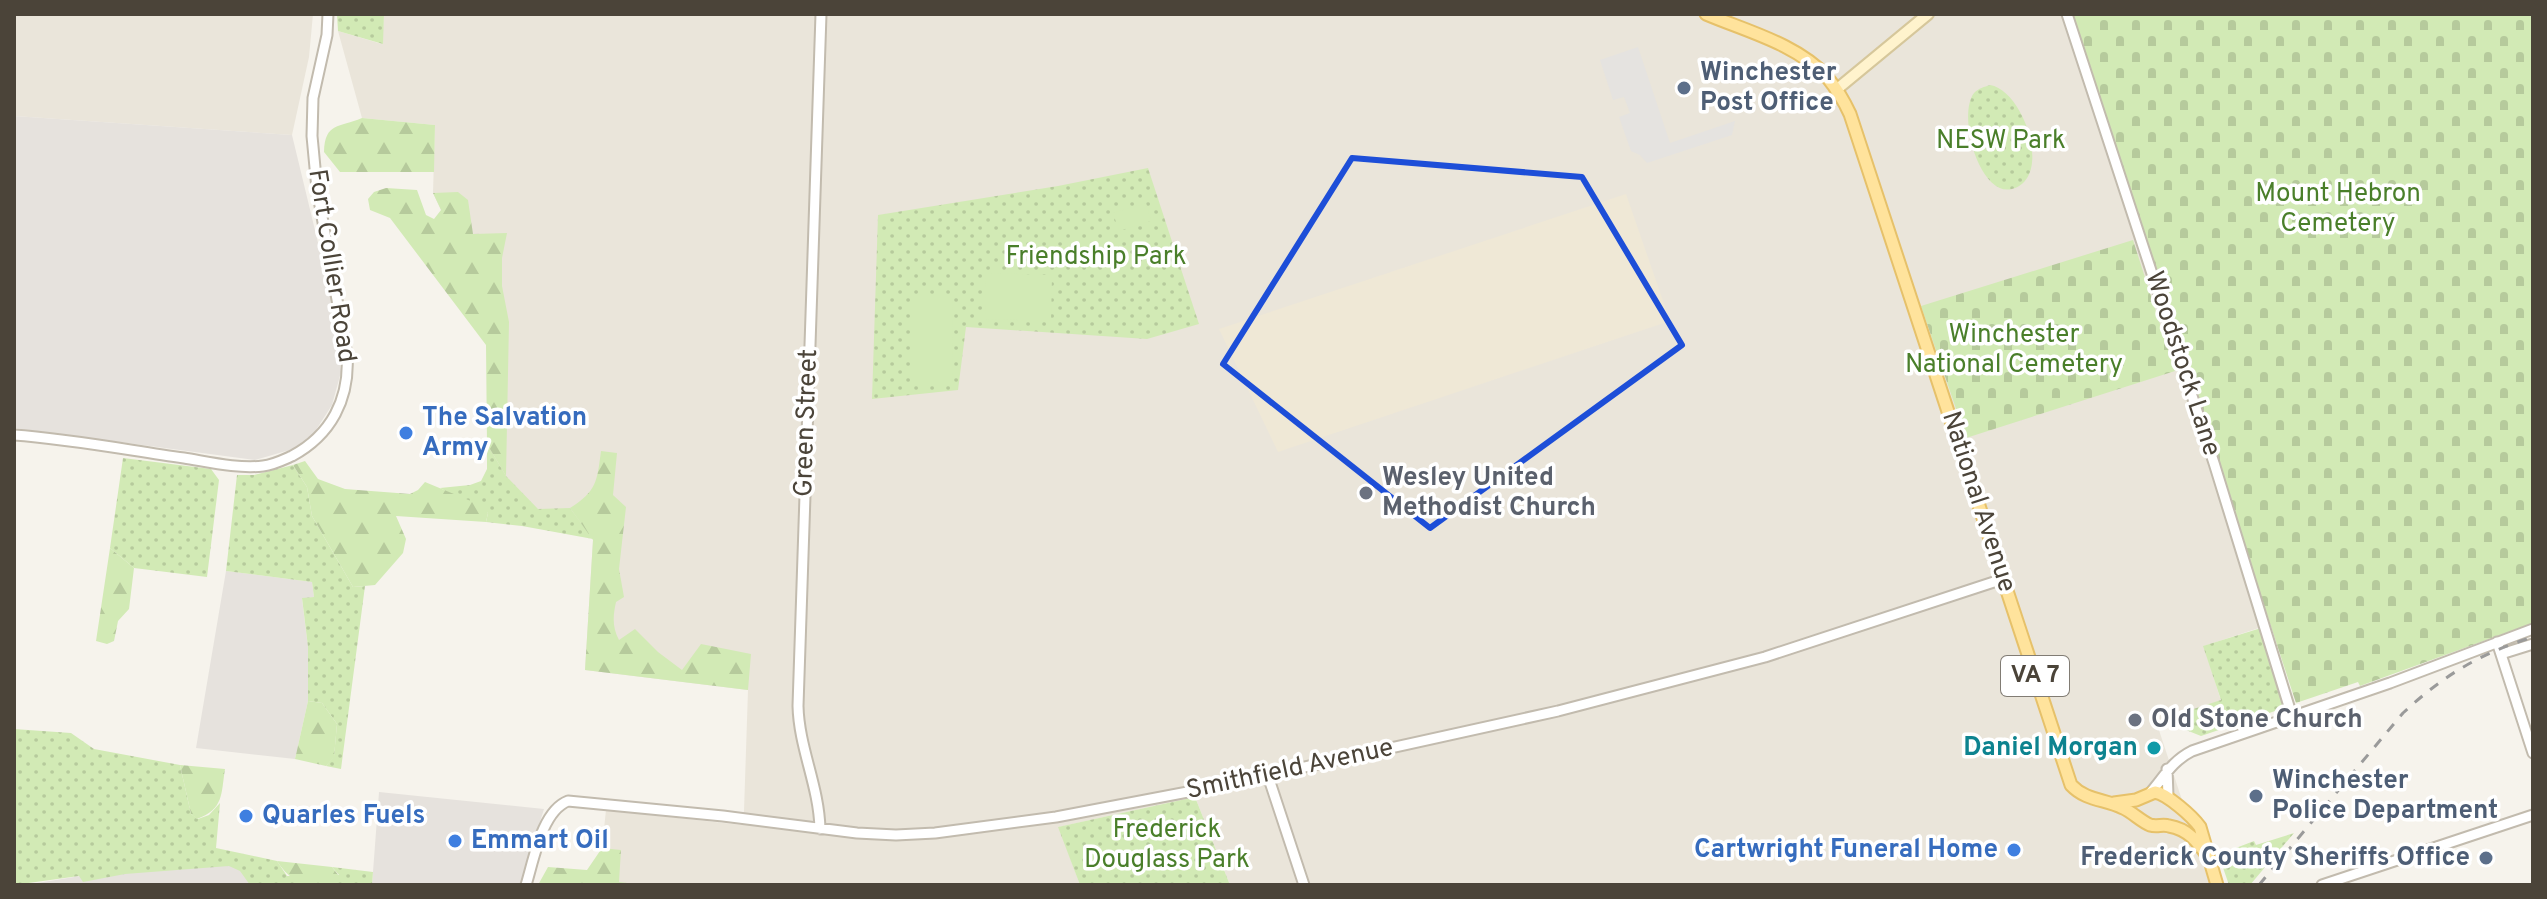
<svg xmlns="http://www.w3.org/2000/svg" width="2547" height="899" viewBox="0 0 2547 899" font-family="Overpass,sans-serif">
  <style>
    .residential { fill: #eae5da }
    .industrial { fill: #e6e2dd }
    .education { fill: #efe8d6 }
    .green { fill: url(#green-dots) }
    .forest { fill: url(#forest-firs) }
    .cemetery { fill: url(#cemetery-stones) }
    .pitch { fill: #d2eab5 }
    .parking { fill: #e5e3e0 }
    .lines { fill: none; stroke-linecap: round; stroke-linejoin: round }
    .tertiary-casing { stroke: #c2bbae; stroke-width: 13 }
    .secondary-casing { stroke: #d6c79b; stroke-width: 14 }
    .primary-casing { stroke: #e6c16a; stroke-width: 15 }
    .tertiary { stroke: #fff; stroke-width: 9 }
    .secondary { stroke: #fff3cd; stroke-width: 10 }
    .primary { stroke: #ffe39c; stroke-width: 11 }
    .rail { stroke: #9a9a9a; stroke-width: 3; stroke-dasharray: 10 10; stroke-linecap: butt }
    .marked { fill: none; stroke: #1d4ed8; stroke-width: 6; stroke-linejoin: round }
    .service-dot { fill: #5c6f8a; stroke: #fff; stroke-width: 3 }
    .shop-dot { fill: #3f7fe0; stroke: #fff; stroke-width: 3 }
    .worship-dot { fill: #6b7280; stroke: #fff; stroke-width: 3 }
    .culture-dot { fill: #0f9aa8; stroke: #fff; stroke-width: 3 }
    .labels { text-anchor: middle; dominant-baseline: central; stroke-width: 7; stroke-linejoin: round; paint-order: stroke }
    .shield { fill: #fff; stroke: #817c74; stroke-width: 2 }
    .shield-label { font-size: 24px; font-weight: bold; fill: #4b4439 }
    .service-label { font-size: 26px; font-weight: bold; fill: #4e5e75; stroke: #fff; text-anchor: start }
    .park-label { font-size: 26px; fill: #4a7f2a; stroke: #fff }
    .street-label { font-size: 26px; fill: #4b4439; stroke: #fff }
    .shop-label { font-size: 26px; font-weight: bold; fill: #366cbe; stroke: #fff; text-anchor: start }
    .worship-label { font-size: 26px; font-weight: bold; fill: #5b616d; stroke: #fff; text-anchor: start }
    .culture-label { font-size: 26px; font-weight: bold; fill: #0d838f; stroke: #fff; text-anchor: end }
  </style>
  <defs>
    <pattern id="green-dots" width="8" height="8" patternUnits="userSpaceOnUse" patternTransform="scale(2)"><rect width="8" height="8" fill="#d2eab5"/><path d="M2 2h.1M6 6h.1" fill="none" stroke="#b6ca9c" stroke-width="1.8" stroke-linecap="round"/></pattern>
    <pattern id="forest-firs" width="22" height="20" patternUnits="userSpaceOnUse" patternTransform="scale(2)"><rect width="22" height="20" fill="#d2eab5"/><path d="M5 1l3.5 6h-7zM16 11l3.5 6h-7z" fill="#b6ca9c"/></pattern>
    <pattern id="cemetery-stones" width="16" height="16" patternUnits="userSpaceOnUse" patternTransform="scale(2)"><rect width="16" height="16" fill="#d2eab5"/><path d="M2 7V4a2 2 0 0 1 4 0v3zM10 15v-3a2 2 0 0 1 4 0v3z" fill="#b6ca9c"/></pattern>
  </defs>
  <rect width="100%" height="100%" fill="#f6f3ec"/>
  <path class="residential" d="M14,14h299l-4,43 -17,78 -278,-19z
    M384,14h1687l200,610 -67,22 17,55 -65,20 54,164h-980l-35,-88 -136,30 21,58h-482l8,-75 136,15 2,-14 4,-121 -163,-20 9,-146 -106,-11v-204l-55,-116 2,-68 -73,-7 -24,-87 44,13z"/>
  <path class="industrial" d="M14,116l278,19 43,178 6,59 -9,33 -18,28 -21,16 -38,11 -241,-32z
    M226,571l86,11 2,15 -12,2 6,48v54l-13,58 -99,-11z
    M379,792l165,17 -24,76h-148z
    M236,859l18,26h-229l141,-23z"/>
  <path class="education" d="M1626,194l44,127 -392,131 -59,-123z"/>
  <path class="green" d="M337,14h47l-1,30 -45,-13z
    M1990,85c35,6 63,94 22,104 -33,8 -55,-74 -38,-96 5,-5 10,-6 16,-8z
    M1148,168l51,156 -52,15 -181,-12 -8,63 -86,9 6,-184 180,-29z
    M487,444l19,32 32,33 32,-1 23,31 -71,-13 -36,-4 2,-9 -48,-25 30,-3 11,-4 6,-12z
    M123,458l88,11 8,11 -12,97 -73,-9 -24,-20z
    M293,465l14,22 5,29 41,71 12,-1 -24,183 -15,-3 8,-10 3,-32 -15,-21 -14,-2v-54l-6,-49 12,-1 -2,-15 -86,-11 11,-96h17z
    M2261,628l23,74 -3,7 -80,27 -25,-10 -4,-10 49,-16 -18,-54z
    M14,729l57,4 23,16 86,16 11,49 7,5 11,-4 11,-12 -4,45 61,13 10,15 52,-1 -7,-8 41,5 -1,13h-122l-10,-14 -11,-5 -104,8 -42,8 -4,-6 -65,9z
    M1195,797l35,88h-150l-22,-58z
    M2294,833l-44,52h-21l-9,-26 8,-8 26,-10 2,4z"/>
  <path class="forest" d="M362,118l73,7 -1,47h-94l-16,-20c1,-30 15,-24 38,-34z
    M386,188l31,2 9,25 8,4 7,-9 -8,-17 25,-1 10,8 5,34 34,-1 -5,25v28l7,36 -3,154 -19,-32 -1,-99 -96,-127 -20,-8 -2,-11 6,-7z
    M601,451l16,2 -4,42 13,12 -7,62 5,28 -8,5c-3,14 -4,25 3,38l16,-11 23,23 24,18 19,-26 50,10 -3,36 -163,-20 8,-130 -23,-32c27,-17 27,-27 31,-57z
    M305,461l13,18 27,10 65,5 8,-4 7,-8 53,22 10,9 -2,9 -90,-6 10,23 -3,14 -28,32 -22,2 -41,-71 -5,-29 -14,-22z
    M110,548l24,20 -5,41 -11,12 -4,20 -7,3 -11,-3z
    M308,701l14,2 15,21 -3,33 -8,9 -31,-7z
    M180,765l45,4c-4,25 -1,40 -28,50l-6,-5z
    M602,848l19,2 -2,32 25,3h-106l10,-18 39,3z
    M277,861l55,6 7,9 -1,5c-28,6 -46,4 -61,-20z"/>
  <path class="cemetery" d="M2071,14h462v609l-173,63 -2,-4 -62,21z
    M2133,240l42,131 -209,67 -45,-132z"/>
  <path class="pitch" d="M1146,203l5,18 -32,10 -6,-18z
    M986,273l66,2 -1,46 -66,-2z
    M912,298h40l1,87h-41z"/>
  <path class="parking" d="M1638,47l32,96 65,-22 -3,14 -85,28 -7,-8 -9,-4 -12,-34 11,-4 -6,-16 -11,3 -13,-40z"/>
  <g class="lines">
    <g class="tertiary-casing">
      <path id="tertiary" d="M2067,14l147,449 78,253
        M14,435c57,4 113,15 170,23 25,4 54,11 79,8 10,-1 20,-6 29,-10 39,-21 58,-57 55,-101l-30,-166 -5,-53 1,-38 14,-63 1,-21
        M2497,642l36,111
        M2501,654l32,-10
        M2167,769l1,27
        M1268,776l36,109
        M2150,793c14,-16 22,-32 42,-42l198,-68 143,-54
        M820,829c-1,-43 -21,-81 -22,-123l23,-692
        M526,885c8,-26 16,-74 42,-84l155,15 134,17 39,2 39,-2 121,-16 158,-30 344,-76 207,-54 238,-78
        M2322,885l211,-70"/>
    </g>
    <g class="secondary-casing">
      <path id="secondary" d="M1836,90l92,-76"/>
    </g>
    <g class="primary-casing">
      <path id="primary" d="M1706,14c40,17 91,30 121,63 9,11 17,24 23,37l221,671c15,16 34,14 52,23 9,4 19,14 27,17 7,2 13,-1 19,1 19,3 29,16 39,31
        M2114,803l22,-3 19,-8c12,2 37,24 45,35l17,58"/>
    </g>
    <use href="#tertiary" class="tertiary"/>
    <use href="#secondary" class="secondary"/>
    <use href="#primary" class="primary"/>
    <path class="rail" d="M2259,885l144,-172c41,-38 76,-59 130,-76"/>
  </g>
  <path class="marked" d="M1352,158l230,19 100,168 -252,183 -207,-164z"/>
  <g class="service-dot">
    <circle cx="1684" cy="88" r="8"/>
    <circle cx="2256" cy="796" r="8"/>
    <circle cx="2486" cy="858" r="8"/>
  </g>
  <g class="shop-dot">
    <circle cx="406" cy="433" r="8"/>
    <circle cx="246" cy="816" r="8"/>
    <circle cx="455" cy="841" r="8"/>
    <circle cx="2014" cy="850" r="8"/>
  </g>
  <g class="worship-dot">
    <circle cx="1366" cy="493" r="8"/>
    <circle cx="2135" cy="720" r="8"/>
  </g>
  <circle class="culture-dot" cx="2154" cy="748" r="8"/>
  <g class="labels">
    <rect class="shield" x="2001" y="656" width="68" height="40" rx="6"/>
    <g class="shield-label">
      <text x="2035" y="676">VA 7</text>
    </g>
    <g class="service-label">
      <text x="1700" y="73">Winchester<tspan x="1700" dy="30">Post Office</tspan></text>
      <text x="2272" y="781">Winchester<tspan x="2272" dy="30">Police Department</tspan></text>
      <text x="2470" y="858" text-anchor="end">Frederick County Sheriffs Office</text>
    </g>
    <g class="park-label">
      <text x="2001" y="141">NESW Park</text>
      <text x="2338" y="194">Mount Hebron<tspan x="2338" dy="30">Cemetery</tspan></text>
      <text x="1096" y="257">Friendship Park</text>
      <text x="2014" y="335">Winchester<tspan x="2014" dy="30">National Cemetery</tspan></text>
      <text x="1167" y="830">Frederick<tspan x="1167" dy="30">Douglass Park</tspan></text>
    </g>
    <g class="street-label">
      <text transform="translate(331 266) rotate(81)">Fort Collier Road</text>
      <text transform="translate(2182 364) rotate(72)">Woodstock Lane</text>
      <text transform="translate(807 423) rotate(-88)">Green Street</text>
      <text transform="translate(1978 502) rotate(72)">National Avenue</text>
      <text transform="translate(1290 770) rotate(-12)">Smithfield Avenue</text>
    </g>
    <g class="shop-label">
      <text x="422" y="418">The Salvation<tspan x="422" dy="30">Army</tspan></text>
      <text x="262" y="816">Quarles Fuels</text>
      <text x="471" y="841">Emmart Oil</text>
      <text x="1998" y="850" text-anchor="end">Cartwright Funeral Home</text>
    </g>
    <g class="worship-label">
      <text x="1382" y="478">Wesley United<tspan x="1382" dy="30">Methodist Church</tspan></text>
      <text x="2151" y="720">Old Stone Church</text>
    </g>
    <g class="culture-label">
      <text x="2138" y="748">Daniel Morgan</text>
    </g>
  </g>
  <rect width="2547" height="899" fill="none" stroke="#4b4439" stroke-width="32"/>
</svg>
